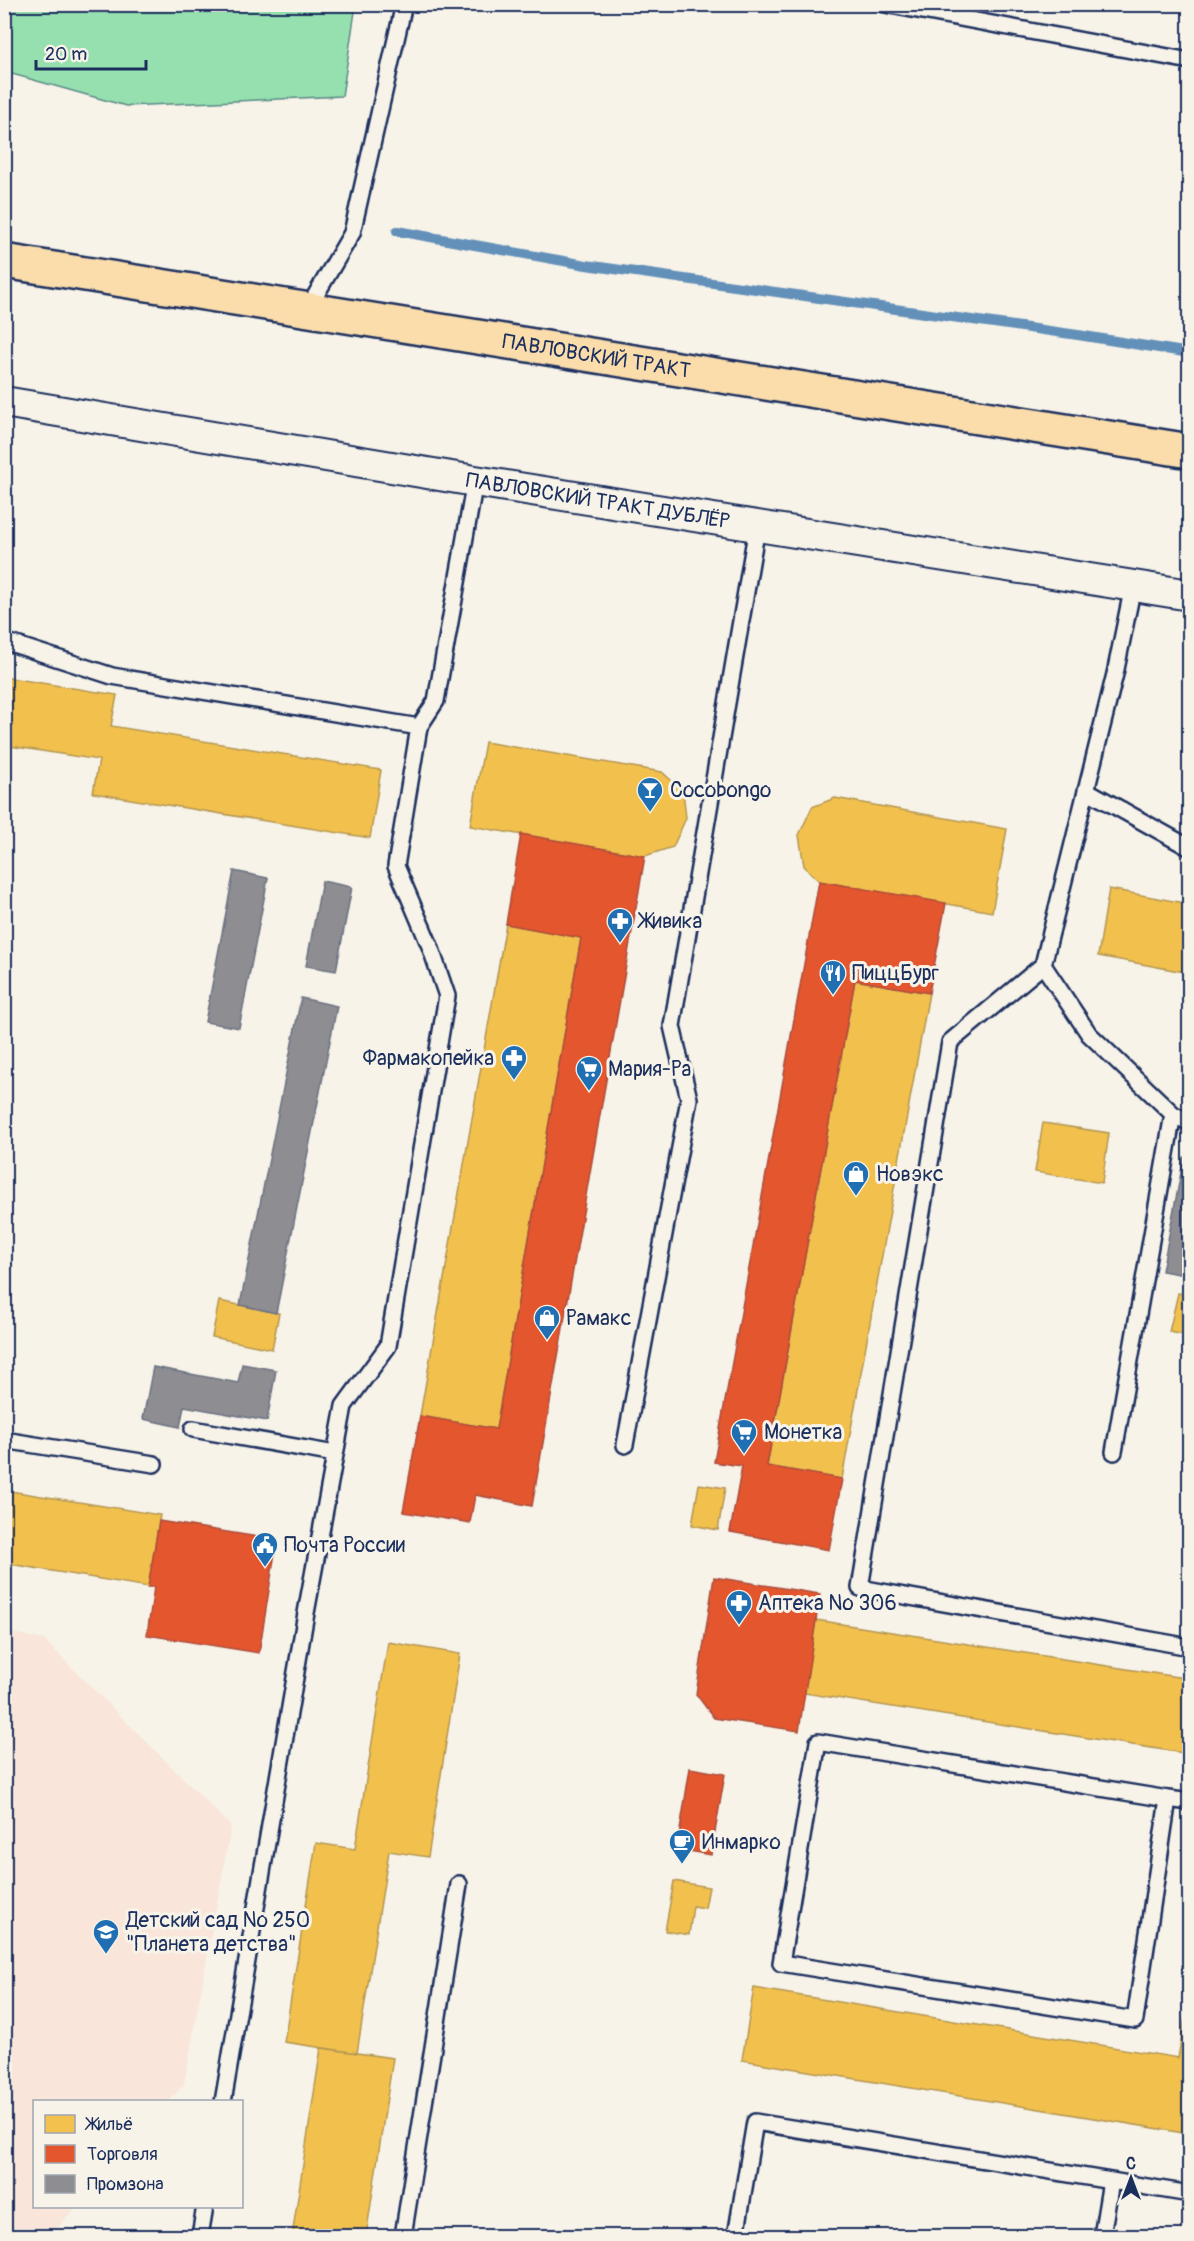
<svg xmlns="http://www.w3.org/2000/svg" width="1194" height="2241" viewBox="0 0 1194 2241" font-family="Pangolin,sans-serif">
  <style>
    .built { fill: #f9e5d9 }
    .green { fill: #96e0af; stroke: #588886; stroke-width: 1.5 }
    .homes { fill: #f2c14e; stroke: #b29553; stroke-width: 1.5 }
    .shops { fill: #e4572e; stroke: #a84b3c; stroke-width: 1.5 }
    .industry { fill: #8d8d92; stroke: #6b7182; stroke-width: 1.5 }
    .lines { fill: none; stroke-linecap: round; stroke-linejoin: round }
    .stream { stroke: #6490b9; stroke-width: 10 }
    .lane-casing { stroke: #1b2f5e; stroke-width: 20 }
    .street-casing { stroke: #1b2f5e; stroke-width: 34 }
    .primary-casing { stroke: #1b2f5e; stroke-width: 38 }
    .lane { stroke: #f7f3e8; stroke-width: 15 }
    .street { stroke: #f7f3e8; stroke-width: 30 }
    .primary { stroke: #faddab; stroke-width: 33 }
    .labels { text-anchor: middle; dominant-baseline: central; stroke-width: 6; stroke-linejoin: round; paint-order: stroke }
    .street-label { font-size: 21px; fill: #1b2f5e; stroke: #f7f3e8 }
    .poi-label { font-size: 21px; fill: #1b2f5e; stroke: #f7f3e8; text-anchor: start }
  </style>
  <rect width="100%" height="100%" fill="#f7f3e8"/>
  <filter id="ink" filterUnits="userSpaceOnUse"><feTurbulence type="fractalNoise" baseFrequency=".0167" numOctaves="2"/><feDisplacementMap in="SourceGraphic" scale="12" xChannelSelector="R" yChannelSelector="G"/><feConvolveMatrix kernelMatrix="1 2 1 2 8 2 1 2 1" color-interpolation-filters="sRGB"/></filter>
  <g filter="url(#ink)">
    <path class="built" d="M5,1631l39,9 187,186 -47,258 -15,17 -135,1v104l42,1 -17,19 -23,10h-31z"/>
    <path class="green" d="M4,5l1,-1 351,1 -14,91 -216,10 -121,-34z"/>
    <path class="homes" d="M4,677l113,18 -6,31 270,44 -11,68 -277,-45 6,-33 -95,-15z
      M485,742l177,30 21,19 3,27 -13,29 -28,9 -175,-30z
      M835,798l172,31 -15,83 -173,-31 -15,-15 -5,-31 13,-28z
      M1109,889l81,15v69l-92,-17z
      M506,924l75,14 -85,491 -76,-13z
      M855,980l74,13 -87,486 -75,-13z
      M1043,1123l66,10 -7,50 -67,-11z
      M1178,1293l12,2v41l-21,-4z
      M219,1301l60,12 -7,36 -60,-12z
      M699,1484l26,4 -7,42 -26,-5z
      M4,1490l156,25 -12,72 -144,-24z
      M816,1620l374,59v75l-386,-61z
      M388,1642l72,12 -32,203 -39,-6 -32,202 -73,-11 32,-199 39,6z
      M674,1881l35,6 -4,21 -12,-2 -4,29 -24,-4z
      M754,1988l424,70 12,-69v145l-448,-74z
      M321,2048l72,10 -27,178h-74z"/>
    <path class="shops" d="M521,834l124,22 -113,650 -57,-11 -5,28 -67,-11 17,-96 76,13 85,-491 -75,-14z
      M819,881l127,22 -17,90 -74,-13 -88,486 75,13 -13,71 -99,-18 12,-66 -28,-4z
      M159,1521l118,19 -18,113 -112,-18 7,-48h-6z
      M714,1577l106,17 -21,137 -85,-13 -18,-24z
      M690,1768l35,6 -14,81 -34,-6z"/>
    <path class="industry" d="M234,871l34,7 -29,150 -34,-6z
      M322,881l30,6 -16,84 -30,-5z
      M301,998l36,8 -61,307 -36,-8z
      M1184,1157l6,1v118l-28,-5z
      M242,1364l34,6 -9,51 -83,-15 -4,21 -37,-8 10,-52 85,16z"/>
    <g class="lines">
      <path class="stream" d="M397,231l189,34 492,70 112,18"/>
      <g class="lane-casing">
        <path id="lane" d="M885,4l305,57
          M307,310l45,-77 52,-229
          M1133,586l-18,88 -72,291 46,69 84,80 17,9
          M4,641l108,35 307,51
          M1086,790l104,58
          M1043,965l-93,77 -90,546 330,59
          M193,1429l142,25
          M4,1440l150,24
          M625,1445l64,-346 -17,-73 85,-499
          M1114,1452l59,-338
          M1168,1799l-33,221 -354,-57 37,-221 350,57 22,3
          M223,2102l83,-489 38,-207 44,-60 59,-350 -17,-50 -34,-80 23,-139 17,-26 39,-220
          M200,2236l5,-30
          M403,2236l56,-352
          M736,2236l19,-114 435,72
          M1102,2236l9,-55"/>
      </g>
      <g class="street-casing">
        <g id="street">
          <path id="s1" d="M4,402l471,79 715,114"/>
        </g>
      </g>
      <g class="primary-casing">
        <g id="primary">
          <path id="s2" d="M4,261l1186,190"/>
        </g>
      </g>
      <use href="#lane" class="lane"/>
      <use href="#street" class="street"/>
      <use href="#primary" class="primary"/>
    </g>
  </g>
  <defs>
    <g id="bar-pin" transform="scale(1.35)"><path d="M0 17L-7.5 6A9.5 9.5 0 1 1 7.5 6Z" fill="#1f6fb2" stroke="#f7f3e8"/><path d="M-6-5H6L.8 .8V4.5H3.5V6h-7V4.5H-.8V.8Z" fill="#fff"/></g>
    <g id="pharmacy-pin" transform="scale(1.35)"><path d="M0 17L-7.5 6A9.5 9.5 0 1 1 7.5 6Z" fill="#1f6fb2" stroke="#f7f3e8"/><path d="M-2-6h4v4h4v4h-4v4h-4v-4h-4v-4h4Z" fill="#fff"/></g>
    <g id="restaurant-pin" transform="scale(1.35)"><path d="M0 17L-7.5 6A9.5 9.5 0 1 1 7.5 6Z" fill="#1f6fb2" stroke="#f7f3e8"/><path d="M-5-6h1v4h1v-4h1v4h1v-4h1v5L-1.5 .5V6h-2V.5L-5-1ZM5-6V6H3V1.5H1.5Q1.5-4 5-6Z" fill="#fff"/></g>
    <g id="supermarket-pin" transform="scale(1.35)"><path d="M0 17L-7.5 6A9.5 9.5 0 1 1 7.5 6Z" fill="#1f6fb2" stroke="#f7f3e8"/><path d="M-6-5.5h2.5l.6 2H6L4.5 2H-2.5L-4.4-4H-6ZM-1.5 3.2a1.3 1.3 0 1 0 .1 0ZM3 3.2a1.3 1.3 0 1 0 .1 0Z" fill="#fff"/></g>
    <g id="shop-pin" transform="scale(1.35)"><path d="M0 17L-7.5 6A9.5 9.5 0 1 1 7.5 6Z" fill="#1f6fb2" stroke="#f7f3e8"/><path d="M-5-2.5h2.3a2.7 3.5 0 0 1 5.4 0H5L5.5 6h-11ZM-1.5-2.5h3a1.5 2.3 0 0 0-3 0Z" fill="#fff"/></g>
    <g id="civic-pin" transform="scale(1.35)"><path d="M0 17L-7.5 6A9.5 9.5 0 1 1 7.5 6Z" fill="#1f6fb2" stroke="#f7f3e8"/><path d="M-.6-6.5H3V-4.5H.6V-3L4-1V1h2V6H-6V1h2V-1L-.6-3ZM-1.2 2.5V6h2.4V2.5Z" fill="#fff"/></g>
    <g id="cafe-pin" transform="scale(1.35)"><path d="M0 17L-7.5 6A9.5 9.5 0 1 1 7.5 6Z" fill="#1f6fb2" stroke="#f7f3e8"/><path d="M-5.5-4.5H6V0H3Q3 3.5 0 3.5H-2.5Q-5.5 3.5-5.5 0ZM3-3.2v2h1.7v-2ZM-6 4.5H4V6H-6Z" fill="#fff"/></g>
    <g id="school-pin" transform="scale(1.35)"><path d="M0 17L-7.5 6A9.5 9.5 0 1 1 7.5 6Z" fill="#1f6fb2" stroke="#f7f3e8"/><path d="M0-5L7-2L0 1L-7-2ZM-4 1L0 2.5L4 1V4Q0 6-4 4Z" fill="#fff"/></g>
  </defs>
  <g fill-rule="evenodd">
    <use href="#bar-pin" x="650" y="790"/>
    <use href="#pharmacy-pin" x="620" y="921"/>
    <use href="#restaurant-pin" x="833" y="973"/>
    <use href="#pharmacy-pin" x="514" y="1058"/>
    <use href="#supermarket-pin" x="589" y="1069"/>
    <use href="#shop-pin" x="856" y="1174"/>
    <use href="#shop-pin" x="547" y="1318"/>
    <use href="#supermarket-pin" x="744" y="1432"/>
    <use href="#civic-pin" x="265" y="1545"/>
    <use href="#pharmacy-pin" x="739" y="1603"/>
    <use href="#cafe-pin" x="682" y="1842"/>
    <use href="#school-pin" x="106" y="1932"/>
  </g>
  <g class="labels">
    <g class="street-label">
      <text stroke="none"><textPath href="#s2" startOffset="600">ПАВЛОВСКИЙ ТРАКТ</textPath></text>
      <text stroke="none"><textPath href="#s1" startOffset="602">ПАВЛОВСКИЙ ТРАКТ ДУБЛЁР</textPath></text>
    </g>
    <g class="poi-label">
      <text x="670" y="790">Cocobongo</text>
      <text x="640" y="921">Живика</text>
      <text x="852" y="973">ПиццБург</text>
      <text x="494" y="1058" text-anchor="end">Фармакопейка</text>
      <text x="608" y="1069">Мария-Ра</text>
      <text x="876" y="1174">Новэкс</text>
      <text x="566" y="1318">Рамакс</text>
      <text x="764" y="1432">Монетка</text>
      <text x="284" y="1545">Почта России</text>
      <text x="758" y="1603">Аптека № 306</text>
      <text x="702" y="1842">Инмарко</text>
      <text x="126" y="1920">Детский сад № 250<tspan x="126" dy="24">"Планета детства"</tspan></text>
    </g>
  </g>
  <rect width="1194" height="2241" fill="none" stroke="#f7f3e8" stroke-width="24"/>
  <rect x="12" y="12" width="1170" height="2217" fill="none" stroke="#1b2f5e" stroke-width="2" filter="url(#ink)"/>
  <rect x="33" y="2100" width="210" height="108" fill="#f7f3e8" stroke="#9fa5b1" stroke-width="1.5"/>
  <rect x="45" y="2115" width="30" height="18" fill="#f2c14e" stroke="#9fa5b1" stroke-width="1.5"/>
  <text x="87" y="2130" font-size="18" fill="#1b2f5e">Жильё</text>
  <rect x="45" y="2145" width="30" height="18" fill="#e4572e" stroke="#9fa5b1" stroke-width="1.5"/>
  <text x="87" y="2160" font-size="18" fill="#1b2f5e">Торговля</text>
  <rect x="45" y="2175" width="30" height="18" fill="#8d8d92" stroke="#9fa5b1" stroke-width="1.5"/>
  <text x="87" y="2190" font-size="18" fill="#1b2f5e">Промзона</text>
  <g transform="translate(1131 2178)" stroke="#f7f3e8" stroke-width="4.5" paint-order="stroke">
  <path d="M0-4.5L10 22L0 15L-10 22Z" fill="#1b2f5e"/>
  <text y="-9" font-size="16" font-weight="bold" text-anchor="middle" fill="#1b2f5e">С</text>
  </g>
  <path d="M36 60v9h110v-9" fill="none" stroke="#1b2f5e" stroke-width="3"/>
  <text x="45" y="60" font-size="18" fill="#1b2f5e" stroke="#f7f3e8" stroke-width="4.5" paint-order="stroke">20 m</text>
</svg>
